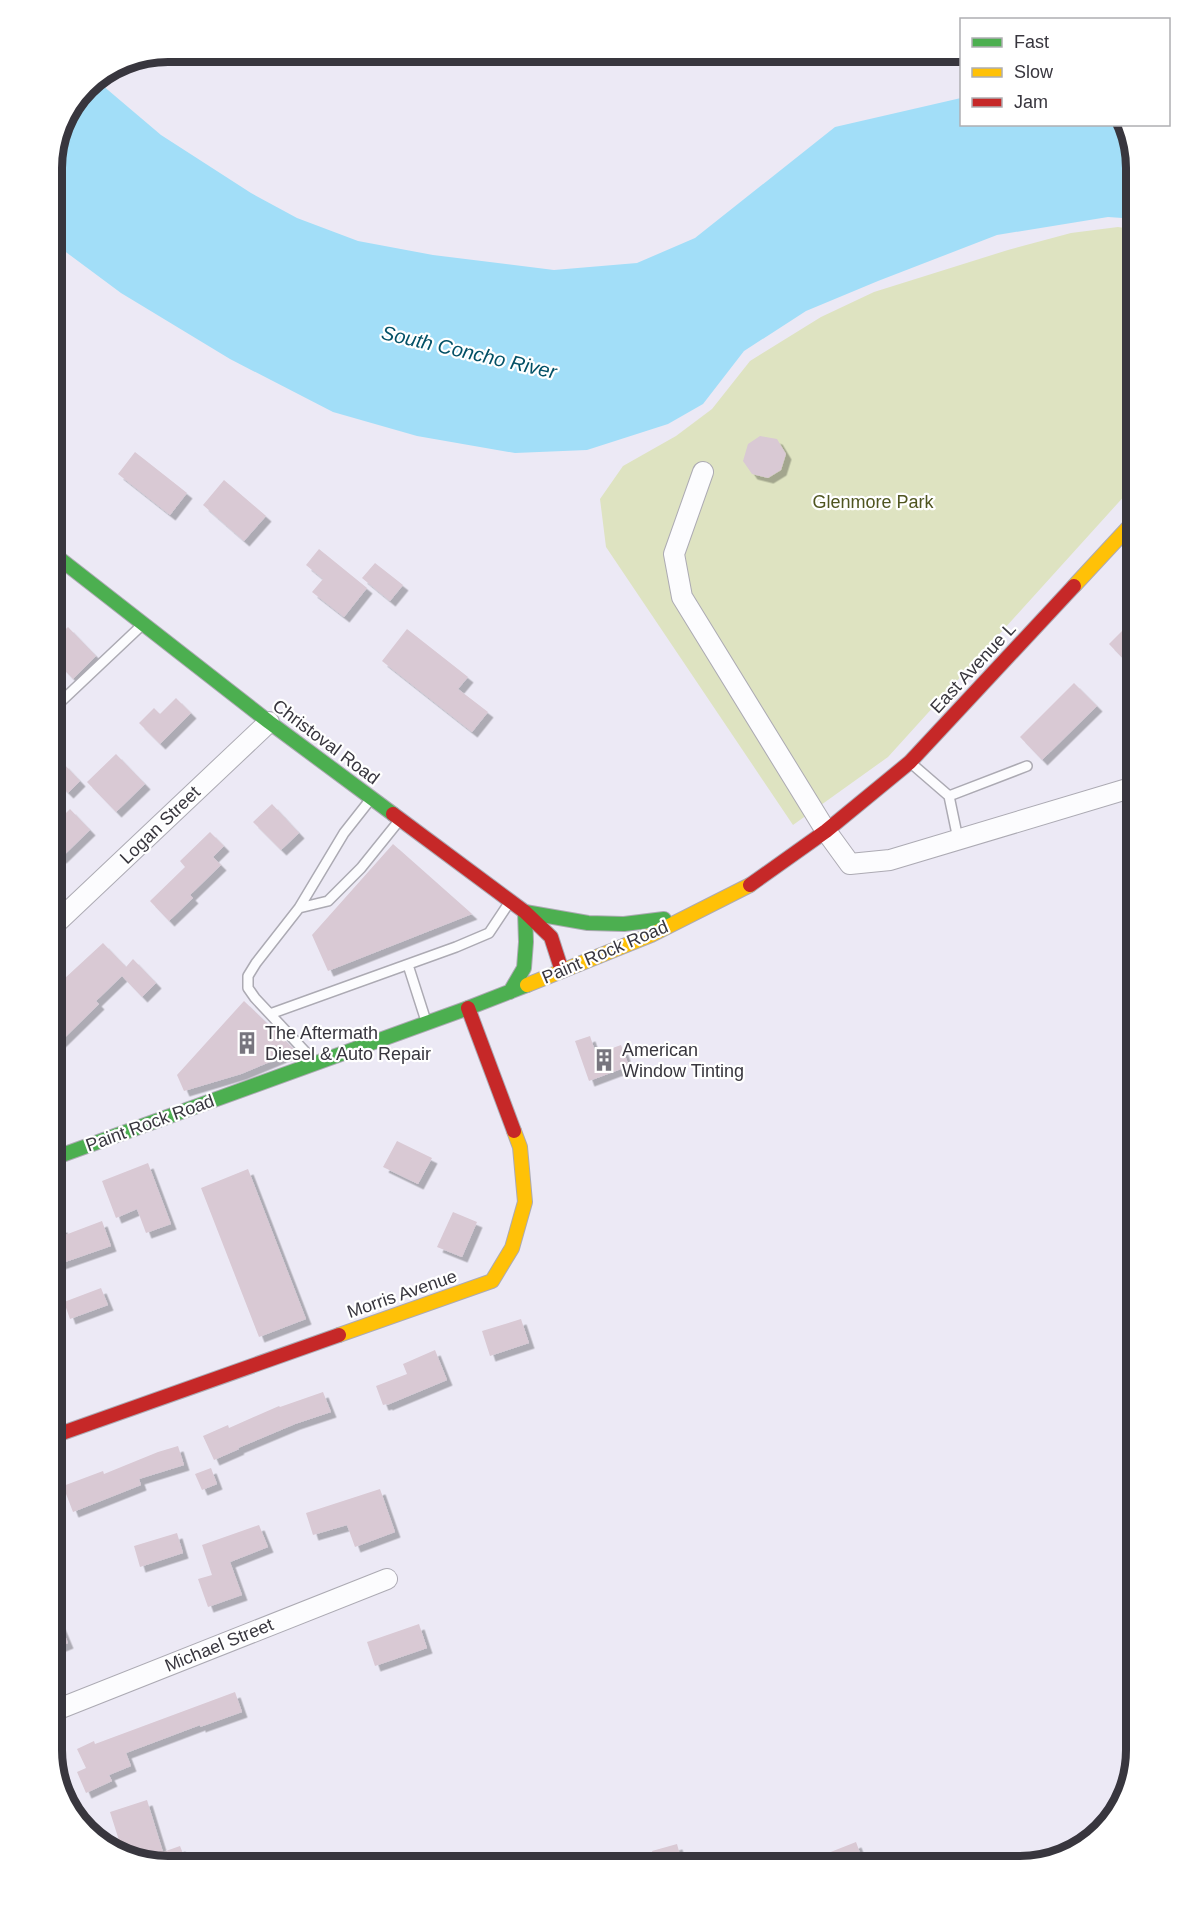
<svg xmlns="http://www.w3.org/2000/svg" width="1188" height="1917" viewBox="0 0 1188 1917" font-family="Arial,sans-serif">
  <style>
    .green { fill: #dee3c1 }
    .water { fill: #a2def8 }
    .building { fill: #d9c9d4; filter: url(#shadow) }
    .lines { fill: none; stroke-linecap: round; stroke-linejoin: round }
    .lane-casing { stroke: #acaab3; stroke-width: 12 }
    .street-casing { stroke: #acaab3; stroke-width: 22 }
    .fast-casing { stroke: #acaab3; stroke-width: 16 }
    .slow-casing { stroke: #acaab3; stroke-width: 16 }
    .jam-casing { stroke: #acaab3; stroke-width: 16 }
    .lane { stroke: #fcfcfe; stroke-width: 9 }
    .street { stroke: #fcfcfe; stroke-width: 20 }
    .fast { stroke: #4caf50; stroke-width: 14 }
    .slow { stroke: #ffc107; stroke-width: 14 }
    .jam { stroke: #c62828; stroke-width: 14 }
    .labels { text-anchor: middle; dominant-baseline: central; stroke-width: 4.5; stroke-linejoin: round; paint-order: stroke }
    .park-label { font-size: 18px; fill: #4f5520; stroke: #fff }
    .street-label { font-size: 18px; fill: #38363e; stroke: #fff }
    .poi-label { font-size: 18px; fill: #38363e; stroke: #fff; text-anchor: start }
    .water-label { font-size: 20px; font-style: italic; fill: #025066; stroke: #fff }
    .rim { fill: none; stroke: #38363e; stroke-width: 8 }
  </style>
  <defs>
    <filter id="shadow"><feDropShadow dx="5.5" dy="5.5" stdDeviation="0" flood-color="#0004"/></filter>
  </defs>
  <rect width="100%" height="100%" fill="#ece9f5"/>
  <path class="green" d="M1118,227l19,3v252l-249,275 -95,68 -187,-278 -6,-48 23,-33 53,-30 36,-27 38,-48 71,-44 53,-25 134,-42 63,-17z"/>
  <path class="water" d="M95,79l66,56 90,58 46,25 61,23 75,14 121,15 83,-7 58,-25 140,-111 126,-29 1,26 165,1 10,43v51l-29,-2 -111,18 -119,46 -72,30 -62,40 -41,53 -35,20 -81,26 -72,3 -98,-17 -84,-24 -103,-53 -109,-66 -70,-52v-80l12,-44 23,-32z"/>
  <path class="building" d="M760,436l17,3 9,15 -5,16 -13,8 -16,-4 -9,-13 5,-17z
    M135,452l52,41 -17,22 -52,-41z
    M224,480l42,36 -22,25 -41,-36z
    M319,549l48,39 -23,29 -32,-25 11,-13 -17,-14z
    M375,563l28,22 -13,16 -28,-23z
    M1127,626l10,10v37l-28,-29z
    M68,627l28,29 -23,23 -22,-23v-13z
    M407,629l61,48 -10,12 30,23 -16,20 -90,-71z
    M1074,683l23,23 -55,54 -22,-23z
    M176,698l15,15 -31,31 -21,-21 15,-15 6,6z
    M116,754l29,30 -29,28 -29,-30z
    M63,763l17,18 -12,12 -17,-17z
    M272,804l27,29 -18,17 -28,-28z
    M70,809l20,21 -29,28 -2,-1 -8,7v-36z
    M210,832l14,14 -11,11 8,8 -31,30 3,3 -24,23 -19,-20 35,-34 -5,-6z
    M393,844l79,70 -144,57 -16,-36z
    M103,943l23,24 7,-8 23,24 -14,14 -20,-21 -26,25 3,3 -48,47v-60z
    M244,1001l52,50 -55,23 -57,17 -7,-16z
    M590,1036l6,18 25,-9 8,21 -40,15 -14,-40z
    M397,1141l35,17 -14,26 -35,-17z
    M148,1163l23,61 -25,9 -9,-24 -21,9 -14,-37z
    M248,1169l58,150 -47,18 -58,-149z
    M453,1212l24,10 -15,35 -25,-10z
    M102,1221l9,25 -60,21v-36l11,-4 3,8z
    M101,1288l7,17 -38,14 -6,-17z
    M521,1319l8,24 -39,13 -8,-25z
    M435,1350l12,30 -60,25v-1l-4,1 -7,-19 31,-12 -4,-10z
    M323,1392l8,20 -36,12 -57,24 1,1 -25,11 -11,-24 25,-11 1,3 50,-22 1,1z
    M178,1446l6,19 -45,14 2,6 -68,27 -10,-26 40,-15 1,3 54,-22z
    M211,1468l6,16 -15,6 -7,-16z
    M380,1489l15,43 -40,15 -8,-22 -34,10 -7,-22z
    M259,1525l9,22 -38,15 12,33 -34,12 -10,-28 14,-4 -10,-30z
    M177,1533l6,20 -43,14 -6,-21z
    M51,1602l17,41 -17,7z
    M419,1624l8,24 -52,18 -8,-24z
    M235,1692l7,20 -42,15v-2l-74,28 5,13 -22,9 3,6 -26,12 -9,-21 9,-4 -9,-19 17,-8 1,3z
    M147,1800l16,52 17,-6 8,20h-27l-38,-13 -13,-41z
    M856,1842l7,19 -12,5h-24l-4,-11z
    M677,1844l6,22h-27l-4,-15z"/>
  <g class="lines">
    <g class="lane-casing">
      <path id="lane" d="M51,711l90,-85
        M912,764l37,32 9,43
        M949,796l78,-30
        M299,908l29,-7 33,-33 37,-46
        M408,965l18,56
        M270,1014l186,-67 33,-14 20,-30
        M314,1061l-59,-63 -7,-10v-12l8,-13 43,-55 45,-75 26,-33"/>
    </g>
    <g class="street-casing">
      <path id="street" d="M703,472l-29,82 8,43 144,234 24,33 40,-4 247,-74
        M51,928l218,-206
        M51,1712l336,-133"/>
    </g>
    <g class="fast-casing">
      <path id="fast" d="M51,552l218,170 124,92
        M510,992l14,-24 2,-26 -1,-30 63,11 36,1 40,-5
        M51,1159l417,-151 59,-23"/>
    </g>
    <g class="slow-casing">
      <path id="slow" d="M1074,586l63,-68
        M527,985l124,-50 99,-50
        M339,1335l153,-54 20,-33 13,-46 -5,-55 -6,-16"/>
    </g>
    <g class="jam-casing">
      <path id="jam" d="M393,814l132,98 26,25 11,34
        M750,885l76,-54 84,-69 164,-176
        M468,1008l46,123
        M51,1437l288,-102"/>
    </g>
    <use href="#lane" class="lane"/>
    <use href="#street" class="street"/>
    <use href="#fast" class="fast"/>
    <use href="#slow" class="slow"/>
    <use href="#jam" class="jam"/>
  </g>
  <defs>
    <g id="building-bare" transform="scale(1.8)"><path d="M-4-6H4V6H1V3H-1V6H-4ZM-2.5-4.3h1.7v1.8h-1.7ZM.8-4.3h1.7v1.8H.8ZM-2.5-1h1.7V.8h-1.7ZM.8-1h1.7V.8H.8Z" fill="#77757e" stroke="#fff" stroke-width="2.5" paint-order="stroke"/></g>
  </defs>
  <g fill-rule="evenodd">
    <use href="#building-bare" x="247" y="1043"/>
    <use href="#building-bare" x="604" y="1060"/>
  </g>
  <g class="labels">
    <g class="park-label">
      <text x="873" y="502">Glenmore Park</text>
    </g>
    <g class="street-label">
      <text transform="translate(973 668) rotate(-47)">East Avenue L</text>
      <text transform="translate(326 742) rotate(37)">Christoval Road</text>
      <text transform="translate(160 825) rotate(-44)">Logan Street</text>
      <text transform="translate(605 952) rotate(-23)">Paint Rock Road</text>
      <text transform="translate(150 1123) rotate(-20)">Paint Rock Road</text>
      <text transform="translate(402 1294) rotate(-19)">Morris Avenue</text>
      <text transform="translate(219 1645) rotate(-22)">Michael Street</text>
    </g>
    <g class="poi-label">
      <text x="265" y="1033">The Aftermath<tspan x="265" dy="21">Diesel &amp; Auto Repair</tspan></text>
      <text x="622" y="1050">American<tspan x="622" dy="21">Window Tinting</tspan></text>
    </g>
    <g class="water-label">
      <text transform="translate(469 352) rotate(13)">South Concho River</text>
    </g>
  </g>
  <path d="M0 0H1188V1917H0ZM168 62H1020A106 106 0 0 1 1126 168V1750A106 106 0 0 1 1020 1856H168A106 106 0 0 1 62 1750V168A106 106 0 0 1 168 62Z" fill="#fff" fill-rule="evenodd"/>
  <path class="rim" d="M168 62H1020A106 106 0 0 1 1126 168V1750A106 106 0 0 1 1020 1856H168A106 106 0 0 1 62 1750V168A106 106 0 0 1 168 62Z"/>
  <rect x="960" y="18" width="210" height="108" fill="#ffffff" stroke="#afafb2" stroke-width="1.5"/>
  <rect x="972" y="38" width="30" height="9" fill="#4caf50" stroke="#afafb2" stroke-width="1.5"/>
  <text x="1014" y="48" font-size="18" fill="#38363e">Fast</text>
  <rect x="972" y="68" width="30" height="9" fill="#ffc107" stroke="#afafb2" stroke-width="1.5"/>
  <text x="1014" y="78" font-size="18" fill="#38363e">Slow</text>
  <rect x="972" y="98" width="30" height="9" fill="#c62828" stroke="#afafb2" stroke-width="1.5"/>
  <text x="1014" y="108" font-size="18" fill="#38363e">Jam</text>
</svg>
